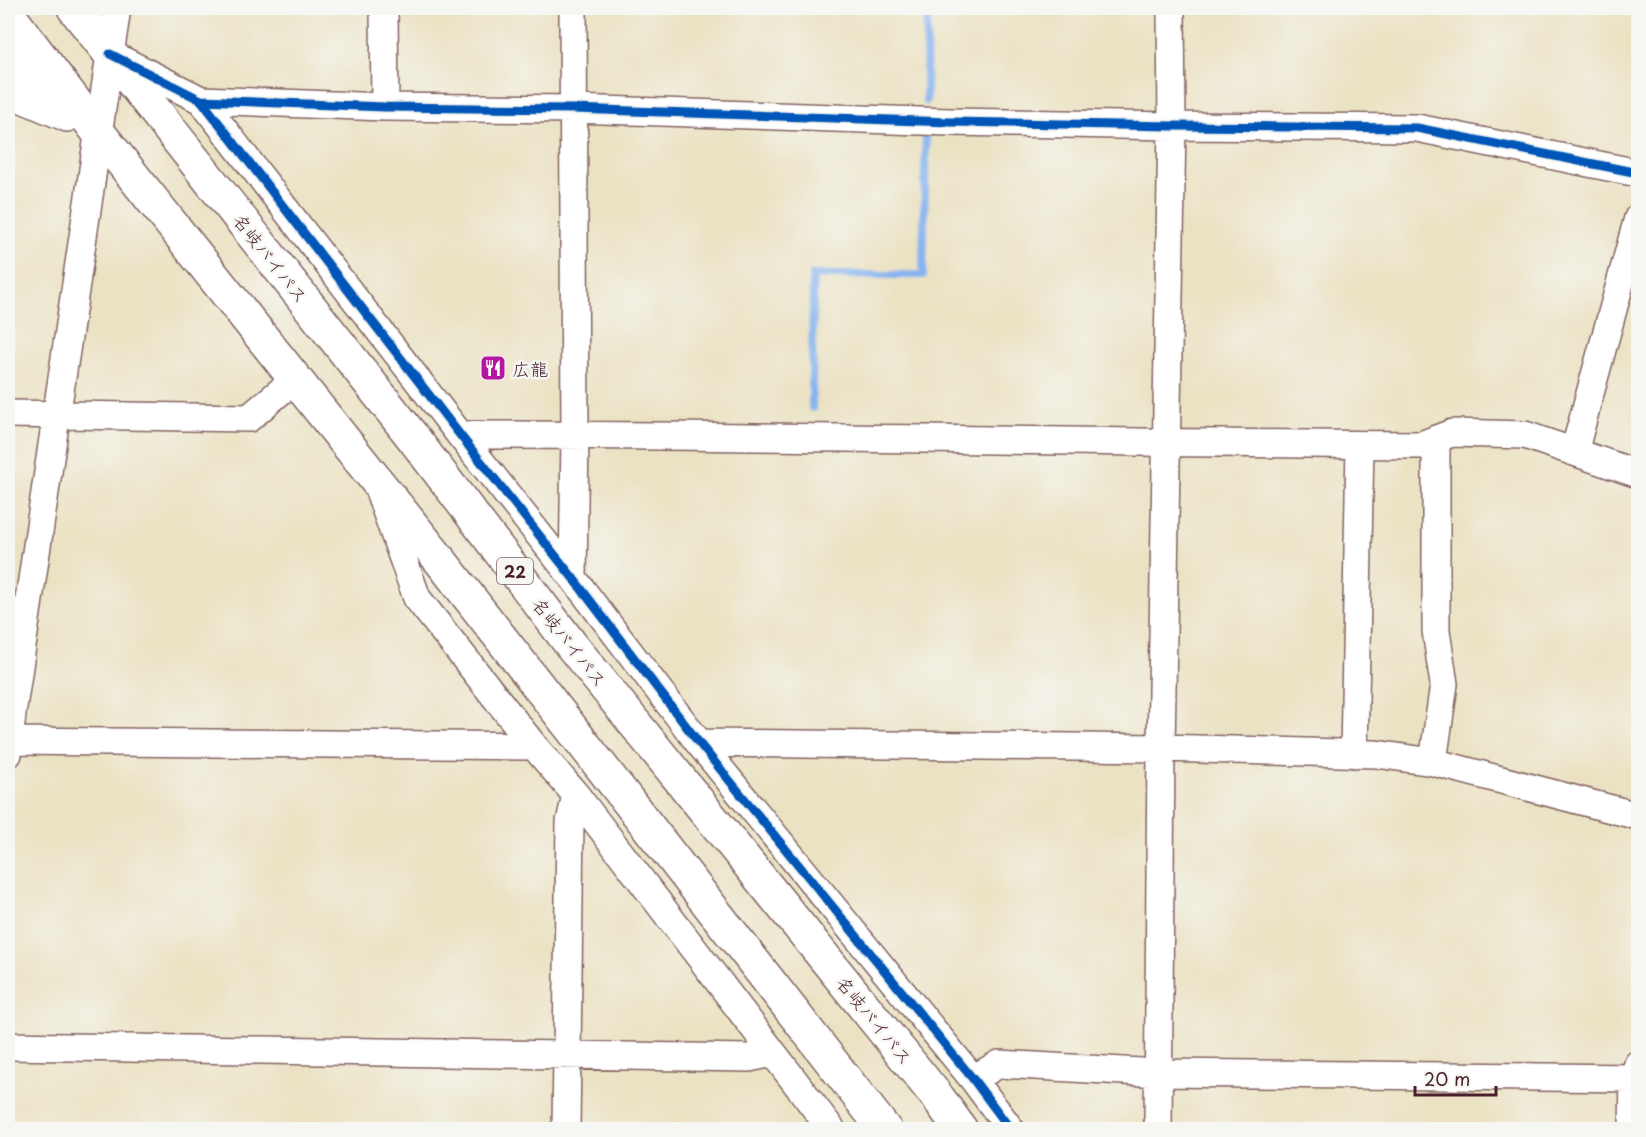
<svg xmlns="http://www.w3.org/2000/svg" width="1646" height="1137" viewBox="0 0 1646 1137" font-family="'Playpen Sans','Klee One',sans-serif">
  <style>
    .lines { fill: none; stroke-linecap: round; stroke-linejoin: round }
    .stream { stroke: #85b4ef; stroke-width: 8 }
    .minor-casing { stroke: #826360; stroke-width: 30 }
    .trunk-casing { stroke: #826360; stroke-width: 36 }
    .minor { stroke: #fff; stroke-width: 27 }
    .trunk { stroke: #fff; stroke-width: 33 }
    .cycleway-casing { stroke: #f6f6f2; stroke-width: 13 }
    .cycleway { stroke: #0057b8; stroke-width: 9 }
    .labels { text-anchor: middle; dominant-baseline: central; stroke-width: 5; stroke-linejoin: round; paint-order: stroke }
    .shield { fill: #f6f6f2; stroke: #7e6067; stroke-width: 1.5 }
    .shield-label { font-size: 16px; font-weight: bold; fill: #4a1f2b }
    .street-label { font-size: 18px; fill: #4a1f2b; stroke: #f6f6f2 }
    .poi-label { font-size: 18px; fill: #4a1f2b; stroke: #f6f6f2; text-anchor: start }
  </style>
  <rect width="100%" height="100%" fill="#f6f6f2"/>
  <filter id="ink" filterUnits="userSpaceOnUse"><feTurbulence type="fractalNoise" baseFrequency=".0167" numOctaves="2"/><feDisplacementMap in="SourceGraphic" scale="12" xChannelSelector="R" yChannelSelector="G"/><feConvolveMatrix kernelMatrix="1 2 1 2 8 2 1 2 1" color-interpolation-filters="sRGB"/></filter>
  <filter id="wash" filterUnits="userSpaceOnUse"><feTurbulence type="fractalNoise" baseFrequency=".008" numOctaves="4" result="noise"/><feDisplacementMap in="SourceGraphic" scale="24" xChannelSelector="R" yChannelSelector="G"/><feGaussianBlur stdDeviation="1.35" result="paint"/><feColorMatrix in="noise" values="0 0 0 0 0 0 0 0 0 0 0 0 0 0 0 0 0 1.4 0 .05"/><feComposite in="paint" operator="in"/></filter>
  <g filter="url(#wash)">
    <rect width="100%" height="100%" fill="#ebe2c3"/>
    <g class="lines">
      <path class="stream" d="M926,101l1,-93
        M812,408l1,-133h110l3,-147"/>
    </g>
  </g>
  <g filter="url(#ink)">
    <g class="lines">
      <g class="minor-casing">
        <path id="minor" d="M384,8l1,99
          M573,8l2,427 -2,143
          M114,56l87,44 259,335 113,143 126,165 274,336 38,51
          M8,59l63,51
          M8,93l59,25
          M201,100l184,7 188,2 376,13 223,4 245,2 221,45
          M8,414l241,4 46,-39
          M460,435c320,0 641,8 961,10l31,-12 73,2 113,39
          M1574,452l64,-234
          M379,491l38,107 117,148 42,49 256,335
          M9,741l525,5
          M699,743l462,5 215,6 57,8 205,54
          M8,754l4,-40 105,-706
          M1354,754l6,-309
          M1433,762l11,-78 -8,-53v-192
          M8,1046l741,12 24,-5
          M973,1079l26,-15 160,9 479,5
          M566,1130l4,-308 6,-27
          M1158,1130l3,-382 11,-622 -1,-118
          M1633,1130l1,-53 4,-13"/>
      </g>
      <g class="trunk-casing">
        <path id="trunk" d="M74,8l337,427 161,211 367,453 22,31
          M8,14l90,118 345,432 442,566"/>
      </g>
      <use href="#minor" class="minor"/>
      <use href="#trunk" class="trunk"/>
      <g class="cycleway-casing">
        <path id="cycleway" d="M110,54l91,46 259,335 113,143 126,165 274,336 38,51
          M201,100l184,7 188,2 376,13 223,4 245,2 221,45"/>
      </g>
      <use href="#cycleway" class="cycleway"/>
    </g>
  </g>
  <defs>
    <g id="restaurant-square" transform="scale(1.35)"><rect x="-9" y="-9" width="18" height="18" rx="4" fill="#b5179e" stroke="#f6f6f2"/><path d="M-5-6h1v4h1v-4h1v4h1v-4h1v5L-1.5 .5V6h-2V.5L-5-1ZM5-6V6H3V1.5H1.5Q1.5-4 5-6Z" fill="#fff"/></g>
  </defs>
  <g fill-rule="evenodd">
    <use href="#restaurant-square" x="493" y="368"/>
  </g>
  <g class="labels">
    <rect class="shield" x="497" y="558" width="36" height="26" rx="4.5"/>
    <g class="shield-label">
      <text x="515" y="571">22</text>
    </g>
    <g class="street-label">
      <text transform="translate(271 258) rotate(52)">名岐バイパス</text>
      <text transform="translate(570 642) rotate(52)">名岐バイパス</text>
      <text transform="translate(875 1020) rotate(51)">名岐バイパス</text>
    </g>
    <g class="poi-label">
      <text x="512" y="368">広龍</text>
    </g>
  </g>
  <rect width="1646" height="1137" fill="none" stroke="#f6f6f2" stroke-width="30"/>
  <path d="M1415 1086v9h81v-9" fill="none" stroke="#4a1f2b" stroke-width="3"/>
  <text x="1424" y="1086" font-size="18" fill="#4a1f2b" stroke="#f6f6f2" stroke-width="4.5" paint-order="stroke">20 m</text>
</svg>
